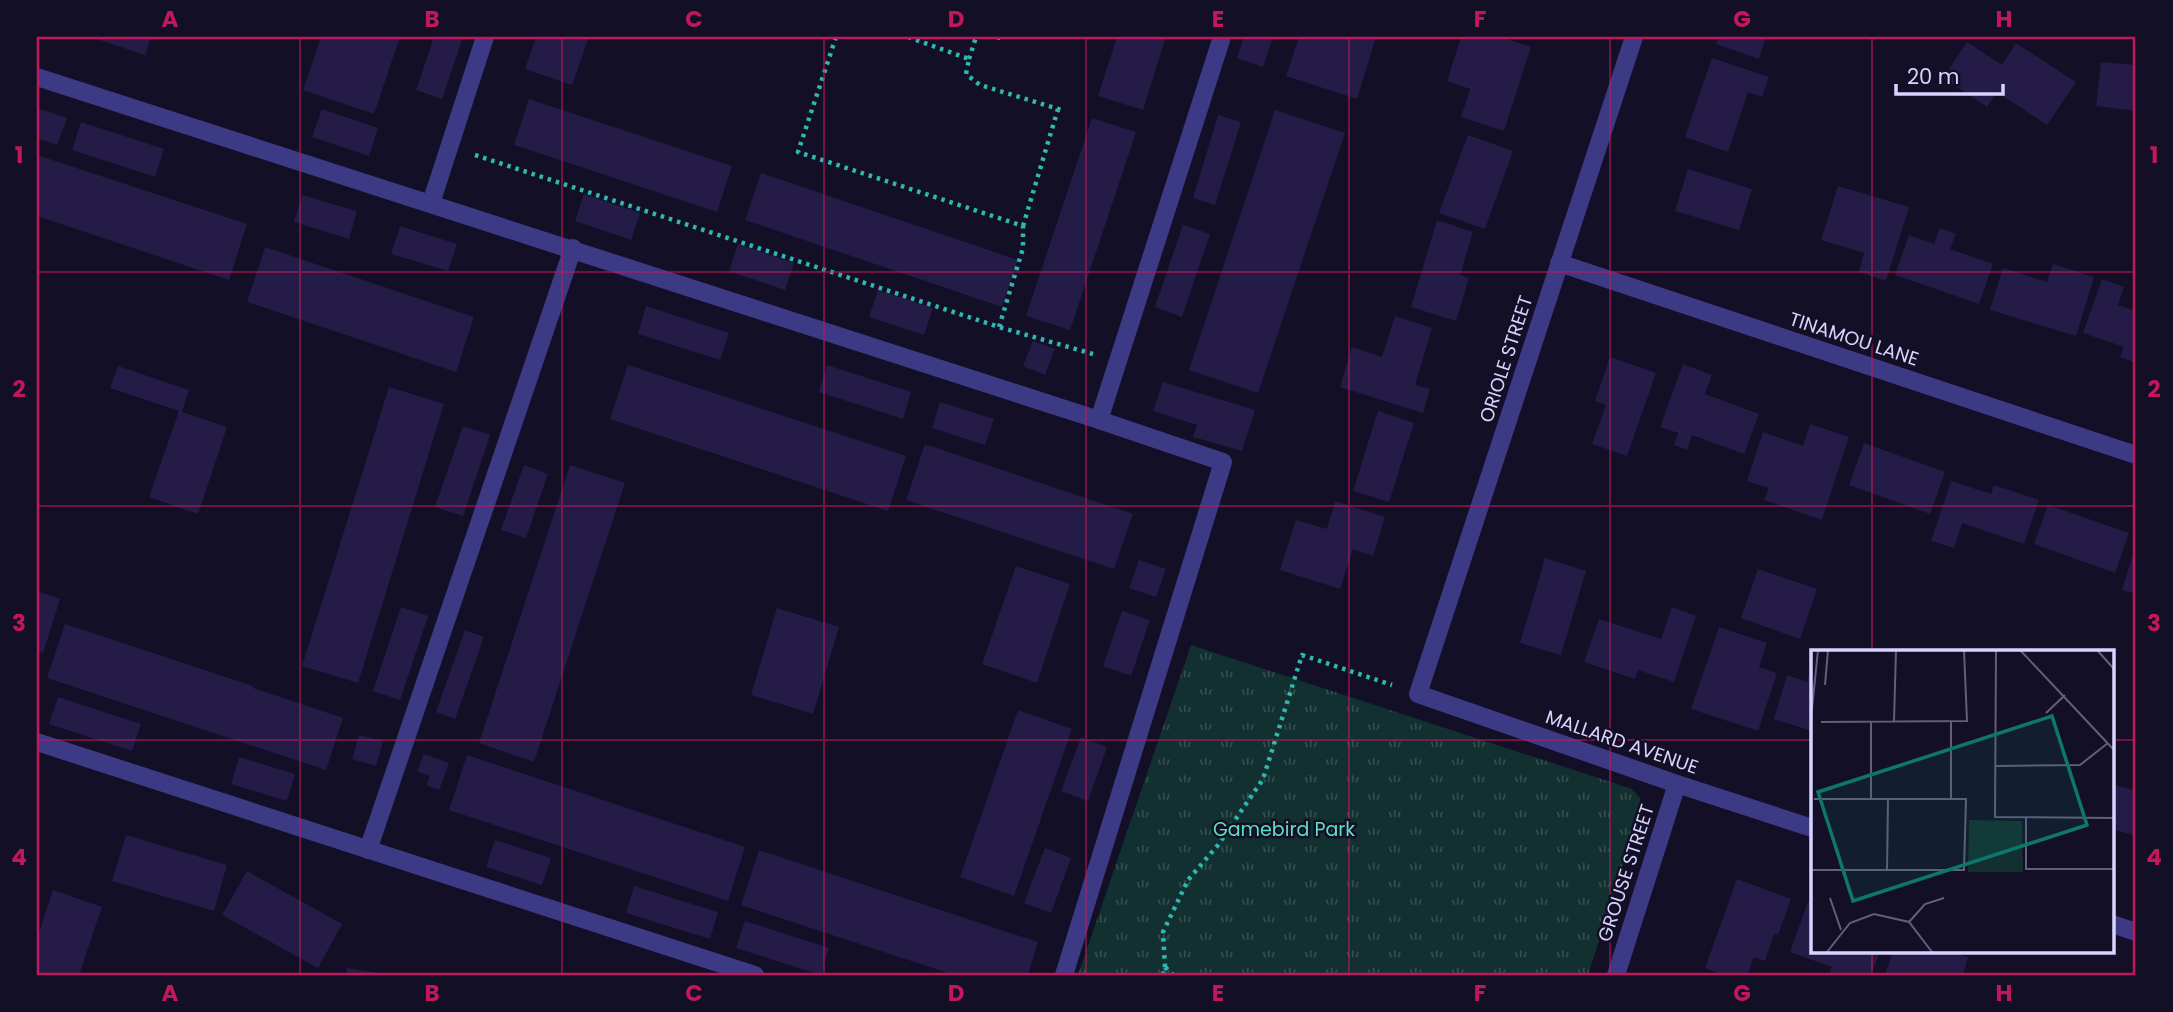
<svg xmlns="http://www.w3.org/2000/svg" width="2173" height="1012" font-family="Poppins,sans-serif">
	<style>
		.park { fill: url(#park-tufts) }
		.building { fill: #241b47 }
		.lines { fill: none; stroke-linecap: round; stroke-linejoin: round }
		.path { stroke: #2fb8b0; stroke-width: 4.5; stroke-dasharray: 3.5 5; stroke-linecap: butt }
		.minor { stroke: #3d3a85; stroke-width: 18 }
		.grid { fill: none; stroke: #c2185b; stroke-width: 2; stroke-opacity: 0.55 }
		.labels { text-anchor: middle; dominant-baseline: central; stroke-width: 5; stroke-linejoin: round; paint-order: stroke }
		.street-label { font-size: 19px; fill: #d9d4ff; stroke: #130f26 }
		.park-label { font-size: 19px; fill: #5fe0c0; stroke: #130f26 }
		.inset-road { fill: none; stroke: #625e7d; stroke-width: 2 }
		.view { fill: #0f766e; fill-opacity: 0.15; stroke: #0f766e; stroke-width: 3.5 }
		.inset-edge { fill: none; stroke: #d9d4ff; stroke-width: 3.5 }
		.neatline { fill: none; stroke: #c2185b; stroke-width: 2.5 }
		.grid-label { font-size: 23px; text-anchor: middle; font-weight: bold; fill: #c2185b }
	</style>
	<defs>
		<pattern id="park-tufts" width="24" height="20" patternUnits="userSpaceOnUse" patternTransform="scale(1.75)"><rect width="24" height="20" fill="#12302f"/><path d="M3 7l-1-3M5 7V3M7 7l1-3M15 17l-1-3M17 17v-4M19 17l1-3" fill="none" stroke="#344d4e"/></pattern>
	</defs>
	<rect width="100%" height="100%" fill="#130f26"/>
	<polygon class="park" points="1191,645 1632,789 1640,798 1641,809 1588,975 1078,975"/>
	<g class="building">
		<polygon points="91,37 151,37 145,55"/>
		<polygon points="321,37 400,37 374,114 303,90"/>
		<polygon points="434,37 463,37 442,99 416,90"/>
		<polygon points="536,37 589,37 572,85 525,69"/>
		<polygon points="1117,37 1166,37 1143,110 1098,96"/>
		<polygon points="1244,37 1273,37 1263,67 1237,58"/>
		<polygon points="1299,37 1376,37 1357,99 1286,76"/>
		<polygon points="1461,37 1501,37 1531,47 1504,131 1461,117 1470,89 1447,81"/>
		<polygon points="1719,37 1766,37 1759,59 1716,44"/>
		<polygon points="1967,42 2002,65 2016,43 2076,82 2047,125 1997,92 1987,107 1943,78"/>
		<polygon points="1712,58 1769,77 1762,97 1748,92 1728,152 1685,137"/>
		<polygon points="2101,62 2136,65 2136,111 2096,106"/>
		<polygon points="529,99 732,166 717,212 514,145"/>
		<polygon points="37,108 67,118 57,145 37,138"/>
		<polygon points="322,109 378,128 369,156 312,137"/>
		<polygon points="1275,110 1345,133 1258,393 1189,370"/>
		<polygon points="1218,115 1241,122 1215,205 1193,198"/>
		<polygon points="1092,118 1136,132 1070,330 1026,316"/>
		<polygon points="81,122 164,149 155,177 72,150"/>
		<polygon points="1468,135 1513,151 1485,229 1439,213"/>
		<polygon points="37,155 247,224 229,280 37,216"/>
		<polygon points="1688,169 1752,189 1739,230 1675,211"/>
		<polygon points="761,173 1018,260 1002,307 745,220"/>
		<polygon points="1838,186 1909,207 1886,281 1859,272 1864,253 1821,240"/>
		<polygon points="584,194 640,213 631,240 575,221"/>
		<polygon points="302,195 357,211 349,239 294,222"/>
		<polygon points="1437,220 1473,232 1460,275 1469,278 1456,321 1411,307"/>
		<polygon points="1183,225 1210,234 1182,317 1155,307"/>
		<polygon points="400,226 457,244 448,271 391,254"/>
		<polygon points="1940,228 1956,234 1950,249 1993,264 1979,304 1895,275 1909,235 1934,244"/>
		<polygon points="738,244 794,263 785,290 729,271"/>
		<polygon points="265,247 474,317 456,372 247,302"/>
		<polygon points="2053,264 2094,277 2076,336 1990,310 2003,268 2047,282"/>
		<polygon points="2102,279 2124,287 2118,305 2136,311 2136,363 2120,357 2124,347 2083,333"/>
		<polygon points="878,290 933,308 924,335 869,317"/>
		<polygon points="646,306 729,333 720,360 638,334"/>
		<polygon points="1395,316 1432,328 1415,385 1430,389 1423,413 1340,387 1352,347 1382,357"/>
		<polygon points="1033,341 1055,349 1045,375 1023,366"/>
		<polygon points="1610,357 1656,373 1627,456 1592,444 1606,405 1595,401"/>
		<polygon points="1683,364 1712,375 1705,394 1759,414 1744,454 1692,435 1687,450 1674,445 1678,433 1660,427"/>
		<polygon points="628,365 906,456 888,511 610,419"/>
		<polygon points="827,365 911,392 903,419 819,392"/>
		<polygon points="118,366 189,390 182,412 227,427 198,514 149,497 179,411 110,388"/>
		<polygon points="1163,382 1255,410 1242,451 1193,437 1197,425 1153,411"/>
		<polygon points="389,387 444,404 358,683 302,666"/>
		<polygon points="940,402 994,419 985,445 932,428"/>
		<polygon points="1378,411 1414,423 1389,502 1353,491"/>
		<polygon points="1810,424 1849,437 1822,520 1764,500 1769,488 1747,481 1763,432 1803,446"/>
		<polygon points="463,426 490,435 463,516 435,507"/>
		<polygon points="1864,443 1945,472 1930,514 1849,485"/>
		<polygon points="925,444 1133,514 1114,569 906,500"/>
		<polygon points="524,465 548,474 526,538 501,530"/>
		<polygon points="570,465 625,483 534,762 479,743"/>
		<polygon points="1951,481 1991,494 1994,485 2039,500 2024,544 1962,523 1954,548 1931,541"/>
		<polygon points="1335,501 1385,517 1373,556 1353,549 1340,589 1280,570 1296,520 1327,529"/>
		<polygon points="2048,505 2129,533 2115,573 2034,544"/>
		<polygon points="2136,545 2136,594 2122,590"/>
		<polygon points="1545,558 1586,571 1561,655 1520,643"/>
		<polygon points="1139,560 1166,569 1156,597 1129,588"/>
		<polygon points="1016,566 1070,584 1037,683 982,664"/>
		<polygon points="1758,569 1817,589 1800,639 1741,618"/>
		<polygon points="37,591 60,599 43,653 37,651"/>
		<polygon points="401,607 428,616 400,700 373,691"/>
		<polygon points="1672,607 1696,616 1674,682 1638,670 1635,679 1584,662 1599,619 1661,639"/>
		<polygon points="777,608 839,627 813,714 751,695"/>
		<polygon points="1122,611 1150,620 1131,676 1103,666"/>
		<polygon points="65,624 253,686 253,688 343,718 326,770 47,678"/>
		<polygon points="1719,627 1767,643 1759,667 1777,673 1758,731 1691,709"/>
		<polygon points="465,630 484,637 455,719 436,712"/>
		<polygon points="1812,666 1812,731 1774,719 1787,675 1807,682"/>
		<polygon points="58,697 141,724 132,751 49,724"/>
		<polygon points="1018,710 1072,729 1014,896 960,877"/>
		<polygon points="359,735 383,741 376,766 352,759"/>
		<polygon points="1081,737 1107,747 1088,801 1061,791"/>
		<polygon points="424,754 449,763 439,790 426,785 430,776 417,771"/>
		<polygon points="467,755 745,847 728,901 449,810"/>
		<polygon points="239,757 295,774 287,801 231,784"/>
		<polygon points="2112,784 2136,791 2136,825 2133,835 2112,829"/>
		<polygon points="126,835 227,865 214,911 112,881"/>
		<polygon points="495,840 551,858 542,885 486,867"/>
		<polygon points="1045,848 1071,858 1051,913 1024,903"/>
		<polygon points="759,850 1038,942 1028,975 954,975 741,905"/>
		<polygon points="247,871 342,924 318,968 222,915"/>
		<polygon points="1737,879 1791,899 1778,935 1774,934 1765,961 1754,957 1747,975 1723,975 1705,968"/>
		<polygon points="634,886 718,912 710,939 626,913"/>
		<polygon points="53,890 102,907 79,975 37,975 37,939"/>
		<polygon points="1808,902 1812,904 1812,951 1880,951 1871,975 1829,975 1832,967 1790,952"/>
		<polygon points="745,921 829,948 821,975 736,948"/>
		<polygon points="1893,951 1947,951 1968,957 1963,975 1885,975"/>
		<polygon points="347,968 384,974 384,975 346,975"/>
	</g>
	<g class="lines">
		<g class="path">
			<polyline points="836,37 798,152 1023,226 1023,248 999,327"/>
			<polyline points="908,37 969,59 966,74 980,85 1065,111"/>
			<polyline points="997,37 1003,39"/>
			<polyline points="969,59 976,37"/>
			<polyline points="475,155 999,327 1093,354"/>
			<polyline points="1023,226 1058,109"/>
			<polyline points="1165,967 1163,932 1188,880 1218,845 1263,779 1302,655 1392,685"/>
			<polyline points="1163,975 1165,967 1173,975"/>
		</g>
		<g class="minor">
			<polyline points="1634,37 1418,694 1677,784 1812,828"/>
			<polyline points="37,77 1099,420 1222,37"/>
			<polyline points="431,203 485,37"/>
			<polyline points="1559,263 2136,455"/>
			<polyline points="37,742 755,975"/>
			<polyline points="368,850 573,248"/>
			<polyline points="2112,924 2136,932"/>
			<polyline points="1064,975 1223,462 1099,420"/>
			<polyline points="1616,975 1677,784"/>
		</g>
	</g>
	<path class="grid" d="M300,37V975M562,37V975M824,37V975M1086,37V975M1349,37V975M1610,37V975M1872,37V652M37,272H2136M37,506H2136M37,740H1812M2112,740H2136M1872,951V975"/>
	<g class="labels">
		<g class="street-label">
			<text transform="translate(1854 339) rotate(18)">TINAMOU LANE</text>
			<text transform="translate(1506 359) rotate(-72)">ORIOLE STREET</text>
			<text transform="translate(1622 742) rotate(19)">MALLARD AVENUE</text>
			<text transform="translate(1626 873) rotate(-72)">GROUSE STREET</text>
		</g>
		<g class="park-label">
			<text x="1284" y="829">Gamebird Park</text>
		</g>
	</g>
	<g transform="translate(1811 650)">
		<rect width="303" height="303" fill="#130f26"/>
		<path d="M158,170L211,171L212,222H157Z" fill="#12302f"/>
		<path class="inset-road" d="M185,0L184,167L303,168M209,0L303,100M286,0L303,19M14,35L17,0M235,63L254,45M0,69L7,0M60,71V149M83,71L85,0M10,72L156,71L153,0M184,116L269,115L297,93M3,149H140V71M215,168V219H303M0,220H153L155,149H140M76,221L77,149M19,248L30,280M98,272L114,254L133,248M16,302L39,273L63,264L98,272L121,302"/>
		<path class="view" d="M241,66L276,175L42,251L7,142Z"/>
		<rect width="303" height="303" class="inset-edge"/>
	</g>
	<rect width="2173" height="1012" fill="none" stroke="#130f26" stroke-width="77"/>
	<path d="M1896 84v10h107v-10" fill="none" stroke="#d9d4ff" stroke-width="3.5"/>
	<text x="1907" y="84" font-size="21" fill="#d9d4ff" stroke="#130f26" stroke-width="5" paint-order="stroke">20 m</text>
	<rect x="38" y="38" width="2096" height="936" class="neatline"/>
	<g class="grid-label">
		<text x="170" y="27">A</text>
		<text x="432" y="27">B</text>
		<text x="694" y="27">C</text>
		<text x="956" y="27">D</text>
		<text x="1218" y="27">E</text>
		<text x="1480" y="27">F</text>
		<text x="1742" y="27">G</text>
		<text x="2004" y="27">H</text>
		<text x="19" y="163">1</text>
		<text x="2154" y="163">1</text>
		<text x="19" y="397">2</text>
		<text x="2154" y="397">2</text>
		<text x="19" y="631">3</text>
		<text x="2154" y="631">3</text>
		<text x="19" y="865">4</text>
		<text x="2154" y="865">4</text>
		<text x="170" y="1001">A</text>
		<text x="432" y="1001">B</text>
		<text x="694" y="1001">C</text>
		<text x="956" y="1001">D</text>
		<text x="1218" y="1001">E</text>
		<text x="1480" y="1001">F</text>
		<text x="1742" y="1001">G</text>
		<text x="2004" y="1001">H</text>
	</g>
</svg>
